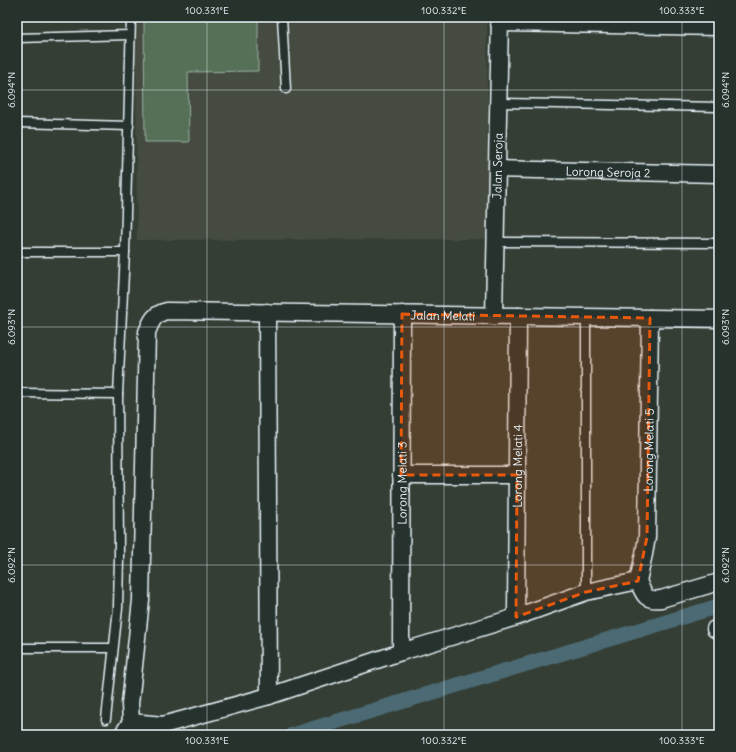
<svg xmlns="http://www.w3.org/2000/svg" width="736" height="752" font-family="Delius,sans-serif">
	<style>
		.built { fill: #444b3f }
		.green { fill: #547057; stroke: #9eb0a8 }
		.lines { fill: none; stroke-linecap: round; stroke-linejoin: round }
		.canal { stroke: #4c6a73; stroke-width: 15 }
		.lane-casing { stroke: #e8f1f8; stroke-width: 11 }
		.street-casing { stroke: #e8f1f8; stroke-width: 19 }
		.lane { stroke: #26332d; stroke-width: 8 }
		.street { stroke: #26332d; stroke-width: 16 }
		.marked { fill: #e8590c; fill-opacity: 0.2; stroke: #e8590c; stroke-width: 3; stroke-dasharray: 8 5; stroke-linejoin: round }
		.ticks { fill: none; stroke: #e8f1f8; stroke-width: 1; stroke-opacity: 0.45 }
		.labels { text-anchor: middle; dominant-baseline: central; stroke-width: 4; stroke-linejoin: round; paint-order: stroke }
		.street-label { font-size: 12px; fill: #e8f1f8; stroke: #26332d }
		.neatline { fill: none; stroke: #e8f1f8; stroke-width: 1.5 }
		.ticks-label { font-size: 10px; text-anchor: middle; fill: #e8f1f8 }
	</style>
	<rect width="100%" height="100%" fill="#343e35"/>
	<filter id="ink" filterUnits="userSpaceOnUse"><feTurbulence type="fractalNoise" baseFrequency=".025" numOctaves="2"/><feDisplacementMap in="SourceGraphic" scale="8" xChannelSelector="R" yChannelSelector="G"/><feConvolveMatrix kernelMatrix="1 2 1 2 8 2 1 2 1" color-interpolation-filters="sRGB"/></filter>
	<g filter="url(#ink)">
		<polygon class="built" points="136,17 487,17 488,239 137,240"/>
		<polygon class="green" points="144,17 258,17 258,71 188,72 189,142 145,142"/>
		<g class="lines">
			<polyline class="canal" points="292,735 719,606"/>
			<defs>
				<g id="lane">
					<polyline points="282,17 286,89"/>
					<polyline points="17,38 130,35"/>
					<polyline points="498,103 719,107"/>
					<polyline points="17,123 129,126"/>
					<polyline points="495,242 719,243"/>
					<polyline points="17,252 125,252"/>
					<polyline points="17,393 118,394"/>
					<polyline points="586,592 586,317"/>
					<polyline points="17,648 113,648"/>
					<polyline points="106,719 118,608 119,557 118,394 125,252 131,17"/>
				</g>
				<g id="street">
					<polyline points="499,23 719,27"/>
					<path id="s1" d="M497,169L719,174"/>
					<polyline points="267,312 269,696"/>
					<path id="s2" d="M494,316L500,17"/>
					<polyline points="401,475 517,475"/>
					<path id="s3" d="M638,581L586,592L516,617L401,652L269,696L163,725L131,722L130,704L141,600L147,332C152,320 154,314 167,311L719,319"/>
					<path id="s4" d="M638,581L644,554L647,537L650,318"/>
					<path d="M638,581C644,594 644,601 661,599L719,582"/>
					<path id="s5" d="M516,617L518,316"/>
					<polyline points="715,629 719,629"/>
					<path id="s6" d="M401,652L402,314"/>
					<polyline points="122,735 131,722"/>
				</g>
			</defs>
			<use href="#lane" class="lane-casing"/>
			<use href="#street" class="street-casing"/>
			<use href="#lane" class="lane"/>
			<use href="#street" class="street"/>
		</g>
	</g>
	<path class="marked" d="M402,314L650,318L647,537L638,581L586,592L516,617L517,475H401Z"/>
	<path class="ticks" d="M207,17V735M444,17V735M682,17V735M17,90H719M17,327H719M17,565H719"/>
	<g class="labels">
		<g class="street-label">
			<text stroke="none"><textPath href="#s2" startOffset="150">Jalan Seroja</textPath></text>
			<text stroke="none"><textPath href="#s1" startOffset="111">Lorong Seroja 2</textPath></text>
			<text stroke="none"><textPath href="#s3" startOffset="1226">Jalan Melati</textPath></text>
			<text stroke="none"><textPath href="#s4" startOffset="132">Lorong Melati 5</textPath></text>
			<text stroke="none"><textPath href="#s5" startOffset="151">Lorong Melati 4</textPath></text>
			<text stroke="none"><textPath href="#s6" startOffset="169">Lorong Melati 3</textPath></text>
		</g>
	</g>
	<rect width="736" height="752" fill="none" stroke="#26332d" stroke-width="44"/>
	<rect x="22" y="22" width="692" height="708" class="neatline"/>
	<g class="ticks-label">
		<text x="207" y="14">100.331°E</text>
		<text x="444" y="14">100.332°E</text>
		<text x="682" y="14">100.333°E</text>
		<text transform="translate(11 90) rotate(-90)" y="4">6.094°N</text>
		<text transform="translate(725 90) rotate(-90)" y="4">6.094°N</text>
		<text transform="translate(11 327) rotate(-90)" y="4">6.093°N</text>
		<text transform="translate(725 327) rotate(-90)" y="4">6.093°N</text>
		<text transform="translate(11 565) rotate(-90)" y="4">6.092°N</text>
		<text transform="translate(725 565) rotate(-90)" y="4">6.092°N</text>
		<text x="207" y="744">100.331°E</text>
		<text x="444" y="744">100.332°E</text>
		<text x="682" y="744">100.333°E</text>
	</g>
</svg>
